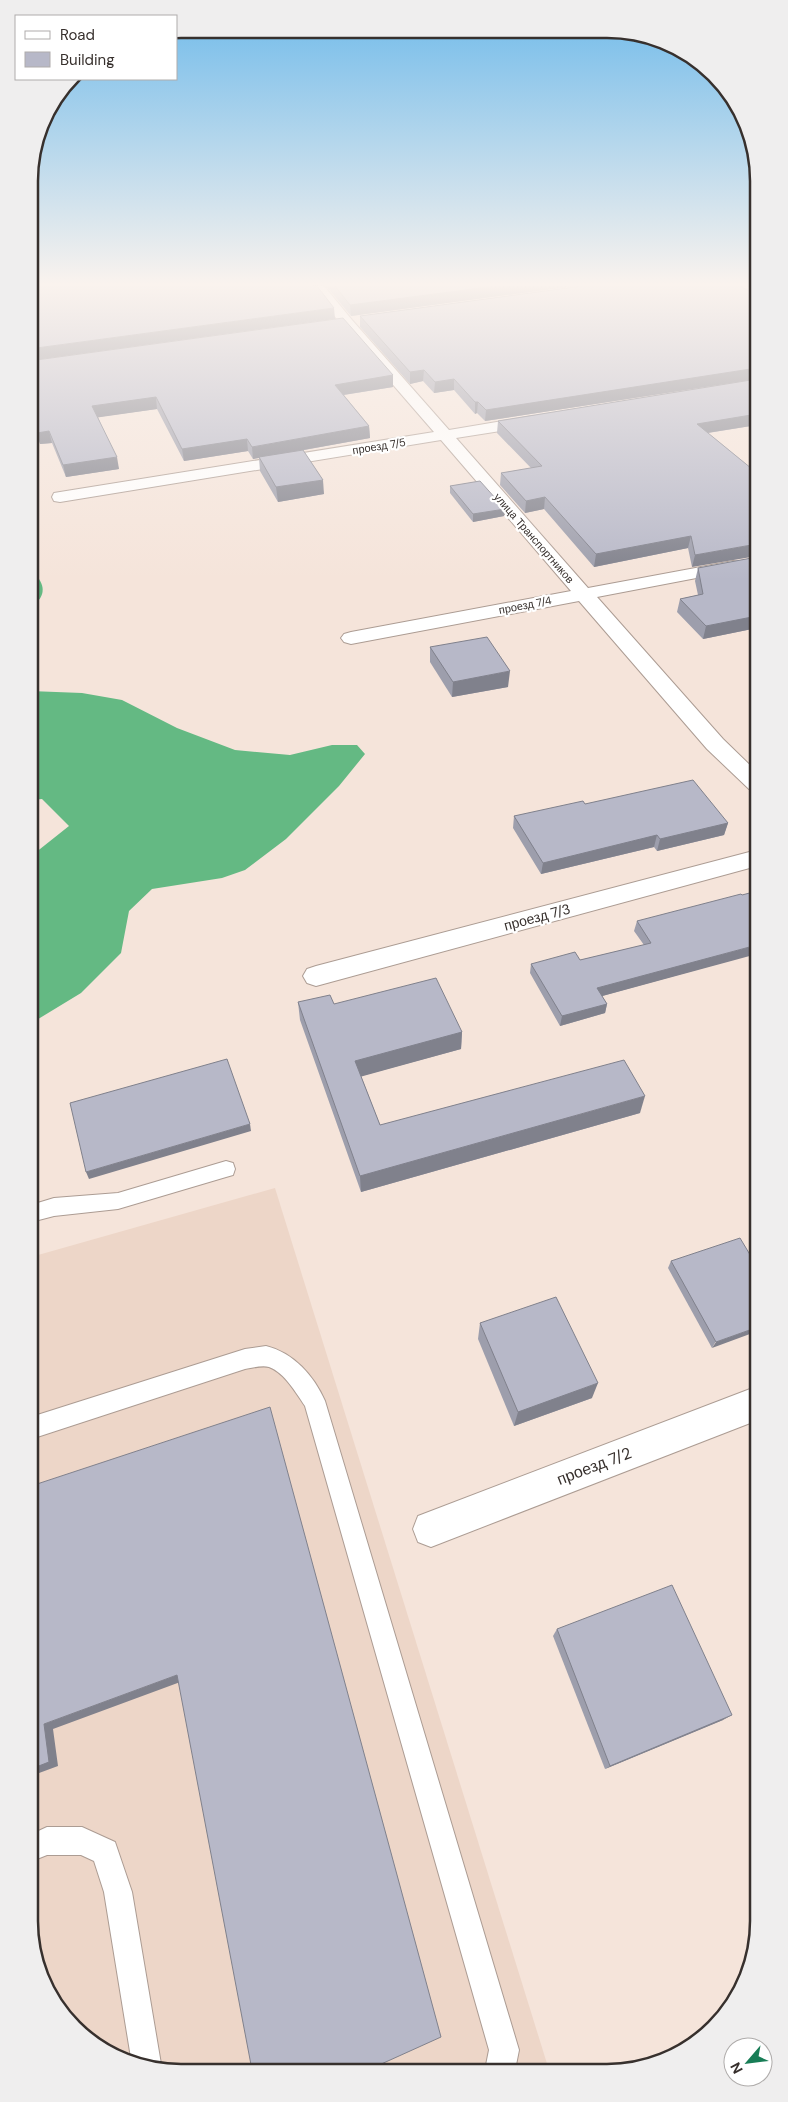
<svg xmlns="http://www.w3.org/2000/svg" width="788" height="2102" font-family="'DM Sans',sans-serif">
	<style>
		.built { fill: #edd6c8 }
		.forest { fill: #64b983 }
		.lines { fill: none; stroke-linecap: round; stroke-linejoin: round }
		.lane-casing { stroke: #ac9c93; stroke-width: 2 }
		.street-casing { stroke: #ac9c93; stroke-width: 2 }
		.lane { fill: #fff; fill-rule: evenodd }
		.street { fill: #fff; fill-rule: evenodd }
		.wall { fill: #9d9eac }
		.shaded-wall { fill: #80818c }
		.building { fill: #b7b8c8; stroke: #80818c }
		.labels { text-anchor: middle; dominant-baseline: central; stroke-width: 4.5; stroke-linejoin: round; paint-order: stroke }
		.far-street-label { font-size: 11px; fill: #37302d; stroke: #fff }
		.street-label { font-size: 14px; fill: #37302d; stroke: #fff }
		.near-street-label { font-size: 16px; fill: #37302d; stroke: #fff }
		.rim { fill: none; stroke: #37302d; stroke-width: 2.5 }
	</style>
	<rect width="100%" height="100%" fill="#f5e4da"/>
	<polygon class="built" points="275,1188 549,2070 151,2070 113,2058 73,2029 49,1997 32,1952 31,1257"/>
	<g class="forest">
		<path d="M30,578L39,579C47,591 41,601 30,607Z"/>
		<polygon points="30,691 82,693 122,700 177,728 235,750 290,755 332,745 357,745 365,754 339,786 286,839 245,870 222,878 152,889 129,911 121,953 81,993 30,1024 30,855 35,853 69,826 42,799 30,800"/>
	</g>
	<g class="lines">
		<defs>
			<g id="lane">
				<polygon points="226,1161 233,1163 235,1169 233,1175 226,1177 118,1209 54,1216 31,1222 31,1205 54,1198 118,1193"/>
				<path d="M266,1346C294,1353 314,1376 325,1401L519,2050L515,2070H485L489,2050L305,1406C296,1393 285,1373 269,1367C262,1365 252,1368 245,1369L31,1439V1417L245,1349Z"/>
				<polygon points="47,1827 82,1827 115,1842 132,1892 162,2070 151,2070 132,2064 104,1892 94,1861 81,1855 47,1855 32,1861 32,1834"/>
			</g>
			<g id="street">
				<polygon points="312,286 324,286 352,320 449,430 533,416 538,418 541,421 538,424 533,426 456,438 588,588 733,561 739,562 742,566 739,570 733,571 597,597 723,739 757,772 757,791 749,789 707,749 579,601 351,644 344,642 341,638 344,634 351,632 571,591 441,440 60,502 54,501 52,497 54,493 60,492 434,432 342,326"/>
				<polygon points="757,850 757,866 316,986 307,983 303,976 307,969 316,966"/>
				<polygon points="758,1386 758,1420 431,1547 418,1542 413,1529 418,1516"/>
			</g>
		</defs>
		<use href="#lane" class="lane-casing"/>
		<use href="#street" class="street-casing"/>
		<use href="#lane" class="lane"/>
		<use href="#street" class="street"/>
	</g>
	<g class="wall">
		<polygon points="326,286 574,286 351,316"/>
		<polygon points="582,286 743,286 757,379 485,421 477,413 475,414 454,390 434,393 423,381 410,384 360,327 360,316"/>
		<polygon points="29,361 393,375 393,387 344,395 369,426 370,438 299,451 324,494 278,502 260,471 259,458 253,459 248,451 184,461 157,409 98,417 119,469 66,477 52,443 40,444 29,407"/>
		<polygon points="757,379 757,425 708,433 757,473 692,567 688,548 594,567 544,509 525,513 500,485 501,473 531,468 497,433 498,421"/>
		<polygon points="450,486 505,509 504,516 473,522 450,493"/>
		<polygon points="757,557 757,628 703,639 677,612 680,599 698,595 695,581 698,568"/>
		<polygon points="430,647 508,687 452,697 430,662"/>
		<polygon points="585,804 728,823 724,835 657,851 654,847 541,874 513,828 514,816"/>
		<polygon points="637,921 732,960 602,996 607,1004 605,1013 560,1026 530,973 531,964 580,960 644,945 634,931"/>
		<polygon points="298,1002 334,1004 462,1032 461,1049 361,1076 380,1125 640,1113 361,1192 300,1020"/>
		<polygon points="671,1261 758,1268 712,1348 668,1268"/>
		<polygon points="480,1323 592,1398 514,1426 478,1339"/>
		<polygon points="557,1629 723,1720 605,1769 553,1636"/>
	</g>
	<g class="shaded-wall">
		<polygon points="496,286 574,286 351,316 350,305"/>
		<polygon points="334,308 335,319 29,361 29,349"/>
		<polygon points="757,368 757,379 485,421 486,410"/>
		<polygon points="424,370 423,381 410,384 410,372"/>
		<polygon points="393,375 393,387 336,396 335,385"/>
		<polygon points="454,379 454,390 434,393 435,382"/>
		<polygon points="156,397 157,409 94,418 92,406"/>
		<polygon points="475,402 478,402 477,413 475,414"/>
		<polygon points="757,414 757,425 694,435 697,424"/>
		<polygon points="369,426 370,438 253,459 252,447"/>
		<polygon points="49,431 52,443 40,444 37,433"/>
		<polygon points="247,439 248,451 184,461 182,449"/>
		<polygon points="117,457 119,469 66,477 63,465"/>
		<polygon points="323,480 324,494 278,502 276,487"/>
		<polygon points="545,497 544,509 525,513 526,501"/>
		<polygon points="505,509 504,516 473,522 473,514"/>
		<polygon points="691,536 688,548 594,567 596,554"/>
		<polygon points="757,544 757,556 692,567 695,555"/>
		<polygon points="757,616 757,628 703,639 706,626"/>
		<polygon points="510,671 508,687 452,697 453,682"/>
		<polygon points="728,823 724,835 657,851 660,839"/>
		<polygon points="657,835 654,847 541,874 543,863"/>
		<polygon points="757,945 757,954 595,998 597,988"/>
		<polygon points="607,1004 605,1013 560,1026 562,1016"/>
		<polygon points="462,1032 461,1049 356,1078 355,1061"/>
		<polygon points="645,1096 640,1113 361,1192 360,1176"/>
		<polygon points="250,1124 251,1131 89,1179 86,1172"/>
		<polygon points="758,1327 758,1331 712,1348 716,1342"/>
		<polygon points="598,1383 592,1398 514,1426 518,1412"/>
		<polygon points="177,1675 183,1681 53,1729 58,1766 31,1776 31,1769 44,1724"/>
		<polygon points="732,1715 723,1720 605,1769 610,1766"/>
	</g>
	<g class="building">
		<polygon points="29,286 317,286 334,308 29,349"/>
		<polygon points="335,286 496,286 350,305"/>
		<polygon points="582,286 741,286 756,296 757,368 486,410 478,402 475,402 454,379 435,382 424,370 410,372 360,316"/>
		<polygon points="343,318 393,375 335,385 369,426 252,447 247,439 182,449 156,397 92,406 117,457 63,465 49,431 37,433 29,406 29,401 31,401 29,396 29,361"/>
		<polygon points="757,379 757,414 697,424 757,473 757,544 695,555 691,536 596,554 545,497 526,501 501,473 542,466 498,421"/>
		<polygon points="303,450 323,480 276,487 259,457"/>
		<polygon points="480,481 505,509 473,514 450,486"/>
		<polygon points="757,557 757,616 706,626 680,599 703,594 698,568"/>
		<polygon points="487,637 510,671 453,682 430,647"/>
		<polygon points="693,780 728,823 660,839 657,835 543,863 514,816 583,801 585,804"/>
		<polygon points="757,891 757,945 597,988 607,1004 562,1016 531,964 575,952 580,960 651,943 637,921 741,894 742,895"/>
		<polygon points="436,978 462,1032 355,1061 380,1125 624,1060 645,1096 360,1176 298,1002 330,995 334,1004"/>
		<polygon points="227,1059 250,1124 86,1172 70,1103"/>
		<polygon points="740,1238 758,1268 758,1327 716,1342 671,1261"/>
		<polygon points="556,1297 598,1383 518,1412 480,1323"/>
		<polygon points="270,1407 441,2037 368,2070 252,2070 177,1675 44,1724 49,1762 31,1769 31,1486"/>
		<polygon points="672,1585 732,1715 610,1766 557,1629"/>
	</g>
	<linearGradient id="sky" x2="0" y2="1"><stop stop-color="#6fbaea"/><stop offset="0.49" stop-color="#faf3ee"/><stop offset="1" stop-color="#faf3ee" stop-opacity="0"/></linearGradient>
	<rect width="788" height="580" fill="url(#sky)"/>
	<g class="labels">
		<g class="far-street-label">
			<text transform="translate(379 446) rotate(-9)">проезд 7/5</text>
			<text transform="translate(534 538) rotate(49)">улица Транспортников</text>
			<text transform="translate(525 605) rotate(-11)">проезд 7/4</text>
		</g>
		<g class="street-label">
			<text transform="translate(537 917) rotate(-15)">проезд 7/3</text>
		</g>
		<g class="near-street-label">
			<text transform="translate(594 1466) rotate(-21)">проезд 7/2</text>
		</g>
	</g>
	<path d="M0 0H788V2102H0ZM181 38H607A143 143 0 0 1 750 181V1921A143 143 0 0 1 607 2064H181A143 143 0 0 1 38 1921V181A143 143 0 0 1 181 38Z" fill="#efeeee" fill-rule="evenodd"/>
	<path class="rim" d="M181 38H607A143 143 0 0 1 750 181V1921A143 143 0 0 1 607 2064H181A143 143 0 0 1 38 1921V181A143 143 0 0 1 181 38Z"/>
	<rect x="15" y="15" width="162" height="65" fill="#ffffff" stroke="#afacab"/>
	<rect x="25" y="31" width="25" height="8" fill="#ffffff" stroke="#afacab"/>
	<text x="60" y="40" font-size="15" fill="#37302d">Road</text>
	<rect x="25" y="52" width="25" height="15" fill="#b7b8c8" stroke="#afacab"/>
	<text x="60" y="65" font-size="15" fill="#37302d">Building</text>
	<g transform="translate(748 2062) rotate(242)"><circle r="24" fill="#ffffff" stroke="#afacab"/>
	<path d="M0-4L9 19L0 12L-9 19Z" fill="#187d56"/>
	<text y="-8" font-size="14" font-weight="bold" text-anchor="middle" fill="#37302d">N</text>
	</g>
</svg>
